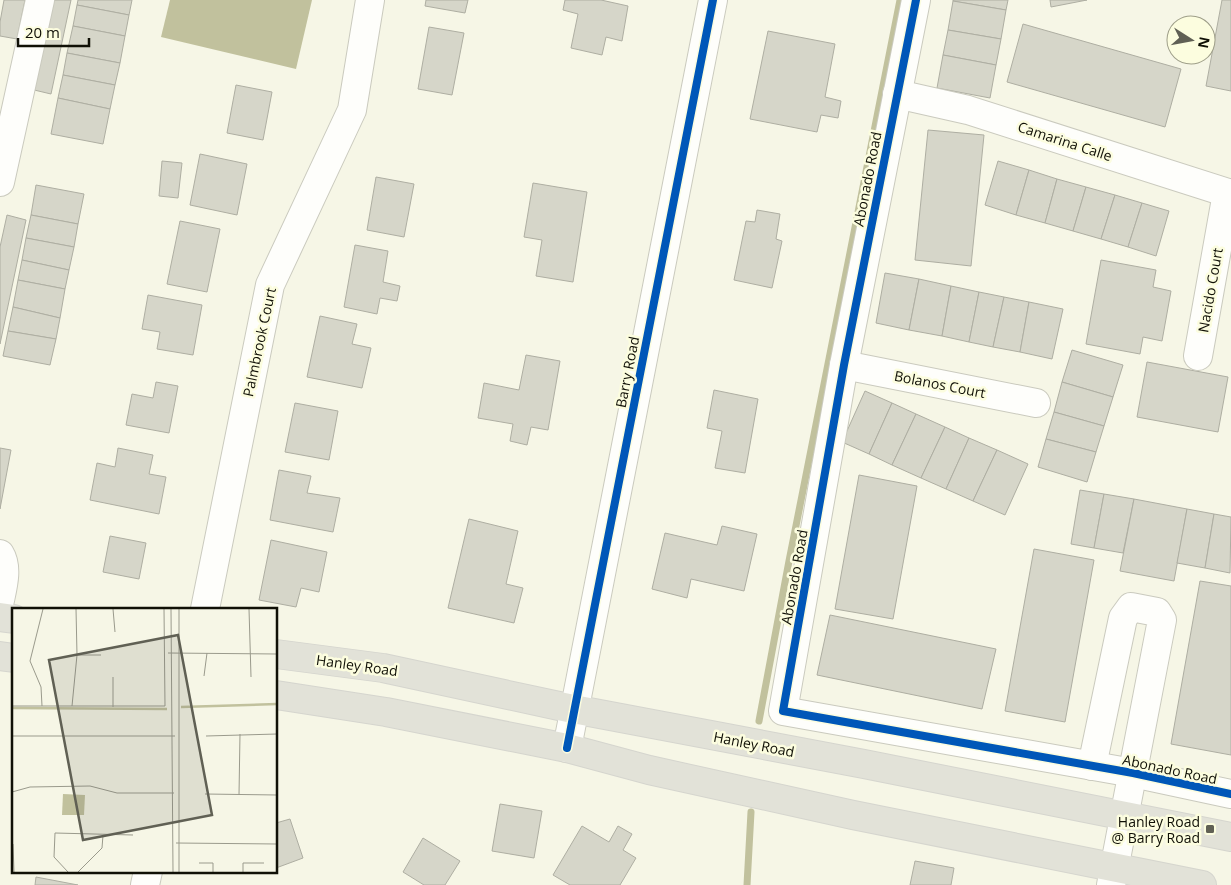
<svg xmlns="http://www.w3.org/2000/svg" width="1231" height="885" font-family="'Open Sans',sans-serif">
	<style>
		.water { fill: #c1c19d }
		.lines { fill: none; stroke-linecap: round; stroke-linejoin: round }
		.stream { stroke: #c1c19d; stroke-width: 7 }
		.building { fill: #d6d6c9; stroke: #aeaea2 }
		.minor-casing { stroke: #cacabe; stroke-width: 30 }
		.major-casing { stroke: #d5d5ce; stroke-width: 30 }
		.minor { stroke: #fefefb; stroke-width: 28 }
		.major { stroke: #e2e2d8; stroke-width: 28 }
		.cycleway-casing { stroke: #fcfddf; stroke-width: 11 }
		.cycleway { stroke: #0057b8; stroke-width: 8 }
		.poi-dot { fill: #606054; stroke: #fcfddf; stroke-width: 2 }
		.labels { text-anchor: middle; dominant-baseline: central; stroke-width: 5; stroke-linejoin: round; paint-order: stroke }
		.street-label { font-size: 14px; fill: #101006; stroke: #fcfddf }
		.poi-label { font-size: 14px; fill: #101006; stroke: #fcfddf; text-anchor: end }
		.inset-river { fill: none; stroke: #c1c19d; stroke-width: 2.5 }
		.inset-road { fill: none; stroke: #9a9a8c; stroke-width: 1 }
		.view { fill: #606054; fill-opacity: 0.15; stroke: #606054; stroke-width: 2.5 }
		.inset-edge { fill: none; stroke: #101006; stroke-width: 2.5 }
	</style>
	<rect width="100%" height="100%" fill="#f6f6e6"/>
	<polygon class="water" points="170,0 312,0 296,69 161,37"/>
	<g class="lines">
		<g class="stream">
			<polyline points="759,721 789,561 900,0"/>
			<polyline points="747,885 751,812"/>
		</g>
	</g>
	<g class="building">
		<polygon points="4,0 25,0 17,39 0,36 0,22"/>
		<polygon points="50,0 71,0 51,94 30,89"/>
		<polygon points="78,0 132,0 129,15 77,5"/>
		<polygon points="426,0 468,0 465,13 425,6"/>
		<polygon points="565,0 601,0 628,6 622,41 606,37 602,55 571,48 578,14 563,10"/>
		<polygon points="953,0 1008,0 1006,10 953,1"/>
		<polygon points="1050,0 1087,0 1051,7"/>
		<polygon points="1222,0 1231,0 1231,91 1206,86"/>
		<polygon points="953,1 1006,10 1001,39 948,30"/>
		<polygon points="77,5 129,15 125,36 73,26"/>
		<polygon points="1023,24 1181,69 1165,127 1007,82"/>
		<polygon points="73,26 125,36 120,63 67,53"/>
		<polygon points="429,27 464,33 452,95 418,89"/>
		<polygon points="948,30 1001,39 996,65 943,55"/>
		<polygon points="768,31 835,44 825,97 841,101 838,118 821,115 817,132 750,119"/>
		<polygon points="67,53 120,63 115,85 63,75"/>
		<polygon points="943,55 996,65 990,98 937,88"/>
		<polygon points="63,75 115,85 110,109 58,98"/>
		<polygon points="236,85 272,92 263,140 227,133"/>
		<polygon points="58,98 110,109 103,144 51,134"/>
		<polygon points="928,130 984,135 971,266 915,260"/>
		<polygon points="200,154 247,164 237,215 190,205"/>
		<polygon points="162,161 182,163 178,198 159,196"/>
		<polygon points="998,161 1029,170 1016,215 985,205"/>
		<polygon points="1029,170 1057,179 1045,223 1016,215"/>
		<polygon points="376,177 414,184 404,237 367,230"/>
		<polygon points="1057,179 1086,187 1073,231 1045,223"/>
		<polygon points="533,183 587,192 573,282 536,276 542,240 524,237"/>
		<polygon points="36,185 84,194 78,224 31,215"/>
		<polygon points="1086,187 1115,195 1101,239 1073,231"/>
		<polygon points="1115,195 1142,203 1128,247 1101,239"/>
		<polygon points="1142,203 1169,211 1156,256 1128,247"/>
		<polygon points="757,210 780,214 776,239 782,241 772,288 734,280 746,221 755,222"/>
		<polygon points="7,215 26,220 0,344 0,247"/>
		<polygon points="31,215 78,224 74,247 26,238"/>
		<polygon points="180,221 220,229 207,292 167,284"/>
		<polygon points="26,238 74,247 69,270 22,260"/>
		<polygon points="355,245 388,251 383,282 400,286 397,301 380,298 377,314 344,307"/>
		<polygon points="22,260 69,270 65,289 18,280"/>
		<polygon points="1101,260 1156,270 1153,287 1171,291 1162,341 1143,337 1140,354 1086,344"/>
		<polygon points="885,273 919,279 909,330 876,323"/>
		<polygon points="919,279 951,286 942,336 909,330"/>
		<polygon points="18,280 65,289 60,318 13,307"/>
		<polygon points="951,286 979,292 969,342 942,336"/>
		<polygon points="979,292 1004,297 993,347 969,342"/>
		<polygon points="148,295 202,305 193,355 157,349 160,332 142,329"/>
		<polygon points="1004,297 1029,302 1020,352 993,347"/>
		<polygon points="1029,302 1063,309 1052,359 1020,352"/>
		<polygon points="13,307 60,318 56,339 8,331"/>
		<polygon points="320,316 357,324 352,344 371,348 362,388 307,377"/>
		<polygon points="8,331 56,339 50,365 3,356"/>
		<polygon points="1072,350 1123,365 1113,397 1062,382"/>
		<polygon points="526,355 560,361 548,430 531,427 527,445 510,441 513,424 478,418 484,383 519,390"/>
		<polygon points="1147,362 1228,377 1218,432 1137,417"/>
		<polygon points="156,382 178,386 169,433 126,425 132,394 153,398"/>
		<polygon points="1062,382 1113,397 1104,426 1054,412"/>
		<polygon points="714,390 758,399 745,473 715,468 722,431 707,428"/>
		<polygon points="865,391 892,403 869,454 842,442"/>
		<polygon points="295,403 338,411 329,460 285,452"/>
		<polygon points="892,403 916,414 892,465 869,454"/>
		<polygon points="1054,412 1104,426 1096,452 1046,439"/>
		<polygon points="916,414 945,427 921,478 892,465"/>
		<polygon points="945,427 969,438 946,489 921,478"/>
		<polygon points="969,438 997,450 973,501 946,489"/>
		<polygon points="1046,439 1096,452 1087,482 1038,467"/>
		<polygon points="0,448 11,450 0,509"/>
		<polygon points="118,448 153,455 149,474 166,477 159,514 90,500 97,463 115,467"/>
		<polygon points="997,450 1028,464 1005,515 973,501"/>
		<polygon points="279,470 311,476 307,493 340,498 333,532 270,520"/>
		<polygon points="859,475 917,486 893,619 835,609"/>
		<polygon points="1080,490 1104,494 1094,548 1071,544"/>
		<polygon points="1104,494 1134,499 1123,553 1094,548"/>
		<polygon points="1134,499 1187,509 1174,581 1120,571"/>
		<polygon points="1187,509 1214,514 1205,568 1177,563"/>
		<polygon points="1214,514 1231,517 1230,573 1205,568"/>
		<polygon points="469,519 518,531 506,584 523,588 514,623 448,608"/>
		<polygon points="722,526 757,534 744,591 691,579 687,598 652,589 665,533 717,545"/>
		<polygon points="110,536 146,543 139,579 103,572"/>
		<polygon points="271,540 327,552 319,592 301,588 296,607 259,600"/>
		<polygon points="1034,549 1094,560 1065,722 1005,711"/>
		<polygon points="1200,581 1231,586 1231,755 1171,744"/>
		<polygon points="830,615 996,649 982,709 817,675"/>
		<polygon points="500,804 542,811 534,858 492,851"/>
		<polygon points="290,819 303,858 276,868 276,823"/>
		<polygon points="582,826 609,842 618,826 632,834 623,850 636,858 620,885 570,885 553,875"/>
		<polygon points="423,838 460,861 445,885 424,885 403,872"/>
		<polygon points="915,861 954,868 951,885 910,885"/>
		<polygon points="36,877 78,885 35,885"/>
	</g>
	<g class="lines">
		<defs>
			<g id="minor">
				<polyline points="916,0 844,365 783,711 1133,773 1231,794"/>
				<polyline points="897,94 968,110 1231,194"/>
				<polyline points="0,182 40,0"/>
				<polyline points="1198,356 1227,193"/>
				<polyline points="844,365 1036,403"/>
				<path d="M0,554C8,567 3,586 0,600"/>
				<polyline points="205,609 270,285 352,110 370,0"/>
				<polyline points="567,748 713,0"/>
				<polyline points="1092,766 1123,618 1131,607 1157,612 1162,620 1111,885"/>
				<polyline points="145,885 148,871"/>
			</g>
			<g id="major">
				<polyline points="0,617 14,619"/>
				<polyline points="276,654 383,668 573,709 864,764 1231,837"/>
				<polyline points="0,656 14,658"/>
				<polyline points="276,695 386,712 567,748 649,770 853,815 1202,885"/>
			</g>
		</defs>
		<use href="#minor" class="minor-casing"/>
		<use href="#major" class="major-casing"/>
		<use href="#minor" class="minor"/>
		<use href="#major" class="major"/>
		<defs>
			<g id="cycleway">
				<polyline points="916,0 844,365 783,711 1133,773 1231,794"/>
				<polyline points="567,748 713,0"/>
			</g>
		</defs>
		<use href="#cycleway" class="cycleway-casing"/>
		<use href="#cycleway" class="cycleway"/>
	</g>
	<rect class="poi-dot" x="1205" y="824" width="10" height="10" rx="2.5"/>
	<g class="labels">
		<g class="street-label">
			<text transform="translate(1065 141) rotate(18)">Camarina Calle</text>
			<text transform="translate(867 179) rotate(-79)">Abonado Road</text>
			<text transform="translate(1210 290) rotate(-80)">Nacido Court</text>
			<text transform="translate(259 342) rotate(-78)">Palmbrook Court</text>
			<text transform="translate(627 372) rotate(-79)">Barry Road</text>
			<text transform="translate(940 384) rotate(11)">Bolanos Court</text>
			<text transform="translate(794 577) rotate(-80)">Abonado Road</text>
			<text transform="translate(357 665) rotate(8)">Hanley Road</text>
			<text transform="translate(754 744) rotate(11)">Hanley Road</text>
			<text transform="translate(1170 769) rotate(12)">Abonado Road</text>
		</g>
		<g class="poi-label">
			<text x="1200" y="821">Hanley Road<tspan x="1200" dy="16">@ Barry Road</tspan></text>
		</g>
	</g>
	<g transform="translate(12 608)">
		<rect width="265" height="265" fill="#f6f6e6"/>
		<path d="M51,186L73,187L72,207H50Z" fill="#c1c19d"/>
		<path class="inset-river" d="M169,99L265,96M0,100L155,101"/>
		<path class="inset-road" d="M101,1L103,24M159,1L161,264M167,1V264M237,1L239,69M156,45L265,46M65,47H89M192,68L195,45M0,98H153L152,1M30,98L29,79L18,53L31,1M60,98L65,47L64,1M101,99V69M0,128H163M194,128L265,126M0,184L18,179L78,178L105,185H162M193,186L265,187M227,187L228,126M164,235L265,236M1,236L2,264M187,255H201V264M56,264L42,249L43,225L121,227M66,264L90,240L91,227M231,264V255H252"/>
		<path class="view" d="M166,27L200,207L71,232L37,52Z"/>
		<rect width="265" height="265" class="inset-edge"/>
	</g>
	<g transform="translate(1191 40) rotate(101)"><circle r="24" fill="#fcfddf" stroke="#9e9e88"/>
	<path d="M0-4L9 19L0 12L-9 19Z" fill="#606054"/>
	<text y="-8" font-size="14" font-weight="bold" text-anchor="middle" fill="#101006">N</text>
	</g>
	<path d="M18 38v8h71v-8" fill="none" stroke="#101006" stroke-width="2.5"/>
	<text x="25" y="38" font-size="15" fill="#101006" stroke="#fcfddf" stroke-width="4" paint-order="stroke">20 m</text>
</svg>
